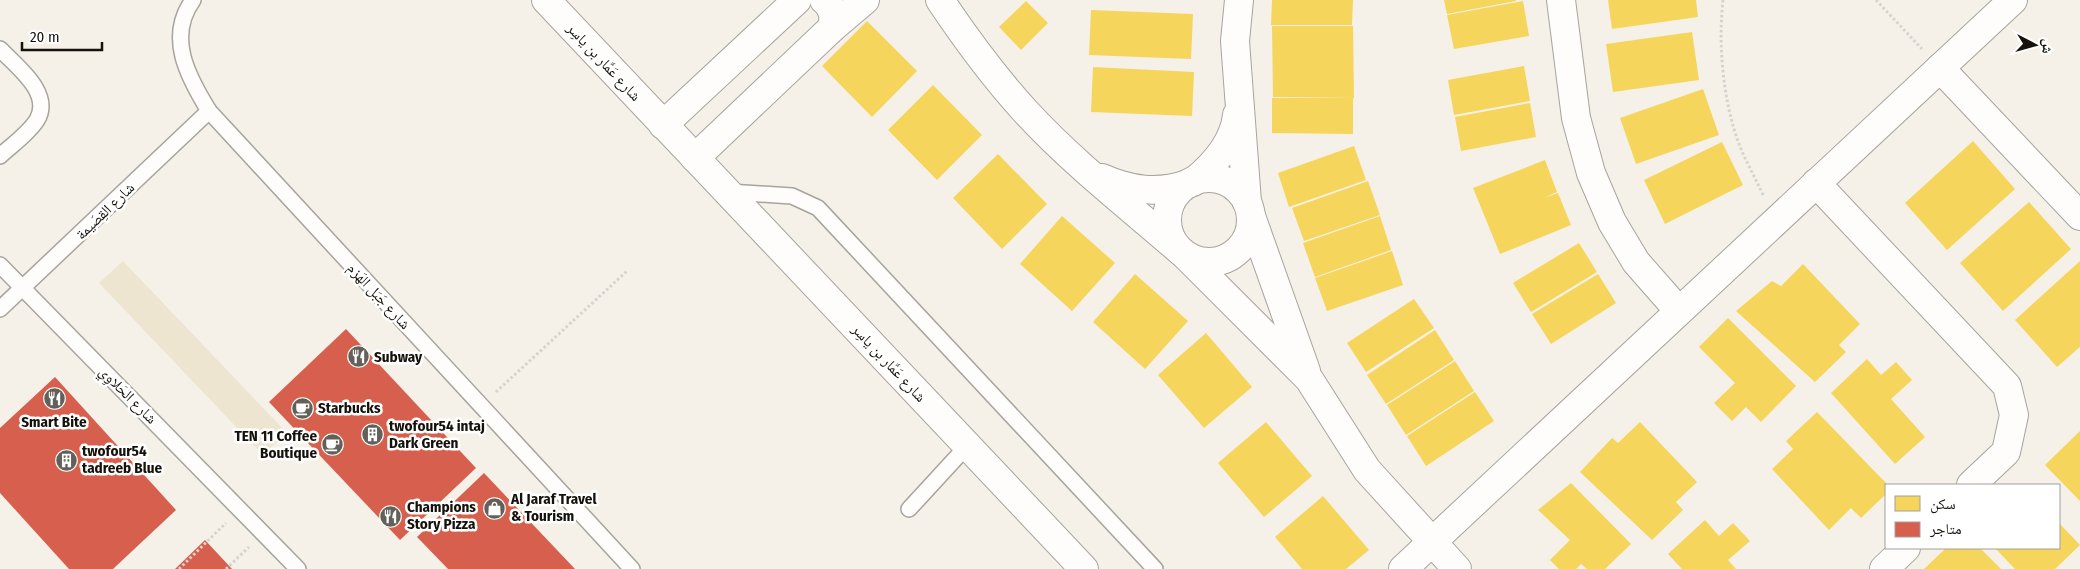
<svg xmlns="http://www.w3.org/2000/svg" width="2080" height="569" font-family="'Fira Sans Condensed','Noto Naskh Arabic',sans-serif">
	<style>
		.green { fill: #eee5d0 }
		.homes { fill: #f6d55c }
		.shops { fill: #d6604d }
		.lines { fill: none; stroke-linecap: round; stroke-linejoin: round }
		.lane-casing { stroke: #a7a49d; stroke-width: 18 }
		.street-casing { stroke: #a7a49d; stroke-width: 30 }
		.path { stroke: #d5d3d0; stroke-width: 3; stroke-dasharray: 2.5 2.5; stroke-linecap: butt }
		.lane { stroke: #fefdfc; stroke-width: 15 }
		.street { stroke: #fefdfc; stroke-width: 28 }
		.labels { text-anchor: middle; dominant-baseline: central; stroke-width: 5; stroke-linejoin: round; paint-order: stroke }
		.street-label { font-size: 15px; fill: #15120c; stroke: #fff }
		.poi-label { font-size: 15px; font-weight: bold; fill: #15120c; stroke: #fff; text-anchor: start }
	</style>
	<rect width="100%" height="100%" fill="#f5f1e8"/>
	<polygon class="green" points="123,261 287,433 263,455 99,283"/>
	<g class="homes">
		<polygon points="1272,0 1353,0 1352,25 1271,25"/>
		<polygon points="1444,0 1516,0 1516,1 1447,14"/>
		<polygon points="1608,0 1696,0 1698,17 1612,29"/>
		<polygon points="1026,1 1048,23 1021,50 999,27"/>
		<polygon points="1523,1 1529,36 1454,49 1447,15"/>
		<polygon points="1091,10 1193,14 1191,59 1089,55"/>
		<polygon points="867,21 917,71 872,117 822,66"/>
		<polygon points="1272,26 1353,26 1354,98 1273,97"/>
		<polygon points="1692,32 1699,80 1613,92 1606,44"/>
		<polygon points="1524,66 1530,101 1454,115 1448,80"/>
		<polygon points="1093,67 1194,72 1192,116 1091,112"/>
		<polygon points="933,85 982,135 937,180 888,130"/>
		<polygon points="1703,89 1719,135 1636,164 1620,118"/>
		<polygon points="1272,98 1353,98 1353,134 1272,133"/>
		<polygon points="1530,103 1536,137 1461,151 1455,117"/>
		<polygon points="1973,141 2015,189 1947,250 1905,203"/>
		<polygon points="1722,142 1743,185 1665,224 1644,180"/>
		<polygon points="1354,146 1366,180 1289,207 1278,173"/>
		<polygon points="998,154 1047,204 1002,249 953,198"/>
		<polygon points="1545,160 1557,192 1544,198 1558,193 1571,225 1500,254 1473,188"/>
		<polygon points="1368,181 1380,215 1304,241 1292,208"/>
		<polygon points="2029,202 2071,249 2003,311 1960,263"/>
		<polygon points="1062,216 1115,263 1072,311 1020,264"/>
		<polygon points="1380,216 1391,250 1315,277 1303,243"/>
		<polygon points="1579,243 1597,272 1531,312 1513,283"/>
		<polygon points="1392,251 1403,285 1327,311 1315,278"/>
		<polygon points="2080,261 2080,347 2057,367 2015,320"/>
		<polygon points="1803,264 1860,324 1839,345 1846,352 1815,382 1736,311 1772,281 1781,286"/>
		<polygon points="1135,274 1188,321 1145,369 1093,322"/>
		<polygon points="1598,274 1616,303 1551,344 1532,314"/>
		<polygon points="1414,299 1434,328 1366,372 1347,343"/>
		<polygon points="1728,318 1796,386 1761,422 1746,407 1732,421 1714,403 1735,383 1699,347"/>
		<polygon points="1435,330 1454,360 1386,404 1367,375"/>
		<polygon points="1206,333 1252,387 1204,428 1158,375"/>
		<polygon points="1867,359 1881,375 1896,362 1912,380 1891,399 1925,437 1895,464 1831,393"/>
		<polygon points="1455,361 1474,391 1406,435 1387,405"/>
		<polygon points="1475,392 1494,421 1426,466 1407,436"/>
		<polygon points="1817,412 1888,485 1886,494 1861,518 1851,508 1829,530 1772,469 1793,449 1786,441"/>
		<polygon points="1266,422 1312,476 1264,517 1218,463"/>
		<polygon points="1640,422 1697,482 1676,502 1683,510 1652,540 1580,472 1612,438 1618,443"/>
		<polygon points="2080,431 2080,501 2045,465"/>
		<polygon points="1571,483 1631,544 1605,569 1587,569 1581,564 1576,569 1559,569 1550,560 1570,540 1538,510"/>
		<polygon points="1323,496 1369,550 1346,569 1302,569 1275,537"/>
		<polygon points="1705,520 1719,536 1733,523 1750,541 1728,560 1736,569 1682,569 1668,554"/>
		<polygon points="2059,523 2080,545 2055,569 2015,569 1995,548 2059,548"/>
		<polygon points="1946,548 1980,548 2001,569 1924,569"/>
	</g>
	<g class="shops">
		<polygon points="346,329 476,468 400,540 269,402"/>
		<polygon points="55,377 176,510 113,569 69,569 0,493 0,428"/>
		<polygon points="484,473 575,569 448,569 417,537"/>
		<polygon points="205,540 232,569 175,569"/>
	</g>
	<g class="lines">
		<defs>
			<g id="lane">
				<path d="M193,0C166,37 188,77 209,111L632,569"/>
				<path d="M0,49C16,66 53,93 37,120C28,134 12,145 0,156"/>
				<polyline points="729,192 792,196 818,208 1155,569"/>
				<polyline points="0,265 298,569"/>
				<polyline points="0,309 209,111"/>
				<polyline points="909,509 967,446"/>
			</g>
			<g id="street">
				<polyline points="546,0 1084,569"/>
				<path d="M824,0C833,7 835,17 832,28"/>
				<path d="M940,0C966,39 994,77 1026,112C1074,164 1131,208 1185,255"/>
				<polyline points="1239,0 1235,41 1247,202"/>
				<polyline points="1561,0 1576,118 1591,173 1612,222 1636,262 1679,311"/>
				<polyline points="1940,68 2080,216"/>
				<polyline points="663,125 797,0"/>
				<polyline points="695,158 832,28 865,0"/>
				<path d="M1102,178C1131,191 1158,194 1188,184"/>
				<circle cx="1209" cy="220" r="42"/>
				<path d="M1193,182C1214,165 1234,143 1237,115"/>
				<polyline points="1816,183 2007,386 2014,415 2006,452 1971,485"/>
				<polyline points="1251,216 1306,371"/>
				<polyline points="1186,256 1309,379 1367,470 1457,569"/>
				<polyline points="1403,569 2013,0"/>
				<polyline points="1884,569 1906,548"/>
			</g>
		</defs>
		<use href="#lane" class="lane-casing"/>
		<use href="#street" class="street-casing"/>
		<g class="path">
			<path d="M1723,0C1718,45 1723,101 1739,144C1746,162 1756,179 1764,197"/>
			<polyline points="1876,0 1922,49"/>
			<polyline points="496,392 627,271"/>
			<polyline points="179,569 226,523"/>
			<polyline points="226,569 249,547"/>
		</g>
		<use href="#lane" class="lane"/>
		<use href="#street" class="street"/>
	</g>
	<defs>
		<symbol id="restaurant-disc" viewBox="-11 -11 22 22"><circle r="9.5" fill="#636059" stroke="#fff"/><path d="M-5-6h1v4h1v-4h1v4h1v-4h1v5L-1.5 .5V6h-2V.5L-5-1ZM5-6V6H3V1.5H1.5Q1.5-4 5-6Z" fill="#fff"/></symbol>
		<symbol id="cafe-disc" viewBox="-11 -11 22 22"><circle r="9.5" fill="#636059" stroke="#fff"/><path d="M-5.5-4.5H6V0H3Q3 3.5 0 3.5H-2.5Q-5.5 3.5-5.5 0ZM3-3.2v2h1.7v-2ZM-6 4.5H4V6H-6Z" fill="#fff"/></symbol>
		<symbol id="building-disc" viewBox="-11 -11 22 22"><circle r="9.5" fill="#636059" stroke="#fff"/><path d="M-4-6H4V6H1V3H-1V6H-4ZM-2.5-4.3h1.7v1.8h-1.7ZM.8-4.3h1.7v1.8H.8ZM-2.5-1h1.7V.8h-1.7ZM.8-1h1.7V.8H.8Z" fill="#fff"/></symbol>
		<symbol id="shop-disc" viewBox="-11 -11 22 22"><circle r="9.5" fill="#636059" stroke="#fff"/><path d="M-5-2.5h2.3a2.7 3.5 0 0 1 5.4 0H5L5.5 6h-11ZM-1.5-2.5h3a1.5 2.3 0 0 0-3 0Z" fill="#fff"/></symbol>
	</defs>
	<g fill-rule="evenodd">
		<use href="#restaurant-disc" x="346" y="344" width="25" height="25"/>
		<use href="#restaurant-disc" x="42" y="386" width="25" height="25"/>
		<use href="#cafe-disc" x="290" y="396" width="25" height="25"/>
		<use href="#building-disc" x="360" y="422" width="25" height="25"/>
		<use href="#cafe-disc" x="320" y="432" width="25" height="25"/>
		<use href="#building-disc" x="54" y="448" width="25" height="25"/>
		<use href="#shop-disc" x="482" y="496" width="25" height="25"/>
		<use href="#restaurant-disc" x="378" y="504" width="25" height="25"/>
	</g>
	<g class="labels">
		<g class="street-label">
			<text transform="translate(604 62) rotate(47)">شارع عَمَّار بن ياسِر</text>
			<text transform="translate(105 211) rotate(-44)">شارع القِصَيمة</text>
			<text transform="translate(379 296) rotate(47)">شارع جَبَل الهَزم</text>
			<text transform="translate(889 363) rotate(47)">شارع عَمَّار بن ياسِر</text>
			<text transform="translate(128 395) rotate(45)">شارع الحَلاوِي</text>
		</g>
		<g class="poi-label">
			<text x="374" y="357">Subway</text>
			<text x="318" y="408">Starbucks</text>
			<text x="54" y="422" text-anchor="middle">Smart Bite</text>
			<text x="389" y="426">twofour54 intaj<tspan x="389" dy="17">Dark Green</tspan></text>
			<text x="317" y="436" text-anchor="end">TEN 11 Coffee<tspan x="317" dy="17">Boutique</tspan></text>
			<text x="82" y="451">twofour54<tspan x="82" dy="17">tadreeb Blue</tspan></text>
			<text x="511" y="499">Al Jaraf Travel<tspan x="511" dy="17">&amp; Tourism</tspan></text>
			<text x="407" y="507">Champions<tspan x="407" dy="17">Story Pizza</tspan></text>
		</g>
	</g>
	<rect x="1885" y="484" width="175" height="65" fill="#ffffff" stroke="#a1a09e"/>
	<rect x="1895" y="496" width="25" height="15" fill="#f6d55c" stroke="#a1a09e"/>
	<text x="1930" y="509" font-size="15" fill="#15120c">سكن</text>
	<rect x="1895" y="522" width="25" height="15" fill="#d6604d" stroke="#a1a09e"/>
	<text x="1930" y="534" font-size="15" fill="#15120c">متاجر</text>
	<g transform="translate(2035 45) rotate(96)" stroke="#ffffff" stroke-width="4" paint-order="stroke">
	<path d="M0-4L9 19L0 12L-9 19Z" fill="#15120c"/>
	<text y="-8" font-size="14" font-weight="bold" text-anchor="middle" fill="#15120c">ش</text>
	</g>
	<path d="M22 42v8h80v-8" fill="none" stroke="#15120c" stroke-width="2.5"/>
	<text x="30" y="42" font-size="15" fill="#15120c" stroke="#ffffff" stroke-width="4" paint-order="stroke">20 m</text>
</svg>
